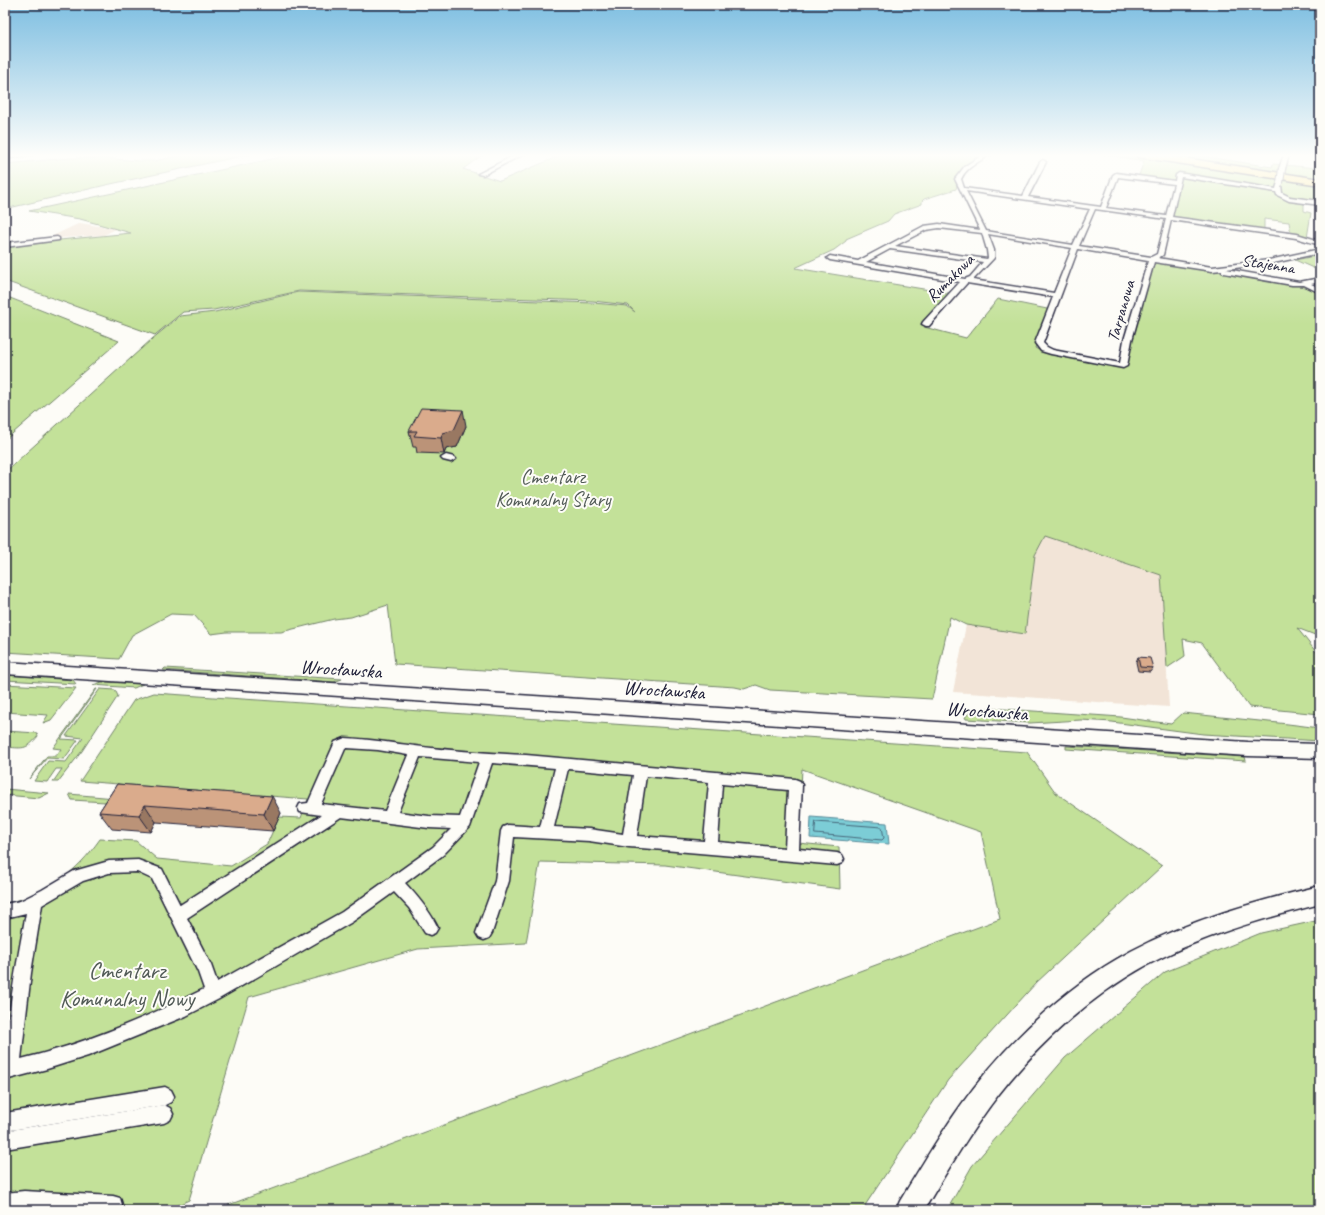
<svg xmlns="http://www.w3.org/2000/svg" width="1325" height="1215" font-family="Caveat,sans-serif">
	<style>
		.built { fill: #f2e4d7 }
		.green { fill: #c3e199; stroke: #72826a }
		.water { fill: #7ccdd6; stroke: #588998 }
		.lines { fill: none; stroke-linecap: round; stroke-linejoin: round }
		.shore { stroke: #466679; stroke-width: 1 }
		.street-casing { stroke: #22223b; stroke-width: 3 }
		.secondary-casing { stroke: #22223b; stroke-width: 3 }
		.highway-casing { stroke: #22223b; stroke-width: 3 }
		.street { fill: #fdfcf7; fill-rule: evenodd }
		.secondary { fill: #fdfcf7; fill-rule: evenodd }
		.highway { fill: #fae180; fill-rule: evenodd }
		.street-bridge-casing { stroke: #22223b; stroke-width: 8; stroke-linecap: butt }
		.street-bridge { stroke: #fdfcf7; stroke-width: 6 }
		.wall { fill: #bb9378; stroke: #22223b }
		.shaded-wall { fill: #997862; stroke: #22223b }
		.building { fill: #daab8c; stroke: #22223b }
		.labels { text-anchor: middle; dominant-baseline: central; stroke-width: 4; stroke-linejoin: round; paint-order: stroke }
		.far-street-label { font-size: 17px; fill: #22223b; stroke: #fdfcf7 }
		.park-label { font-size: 20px; fill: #525b57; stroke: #fdfcf7 }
		.street-label { font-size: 20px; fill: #22223b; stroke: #fdfcf7 }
		.near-park-label { font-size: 24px; fill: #525b57; stroke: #fdfcf7 }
	</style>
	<rect width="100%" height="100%" fill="#fdfcf7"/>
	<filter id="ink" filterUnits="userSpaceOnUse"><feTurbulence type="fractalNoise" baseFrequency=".025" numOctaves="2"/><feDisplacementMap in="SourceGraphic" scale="8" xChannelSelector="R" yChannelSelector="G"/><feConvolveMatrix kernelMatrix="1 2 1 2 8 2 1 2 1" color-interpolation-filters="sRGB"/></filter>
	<g filter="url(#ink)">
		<g class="built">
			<polygon points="80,223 116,229 104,235 46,239"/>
			<polygon points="1045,536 1161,575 1169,707 953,692 966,625 1025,634 1035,555"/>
		</g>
		<g class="green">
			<polygon points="188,154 251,154 106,185 5,209 5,164 69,158 104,158 140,161 154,161"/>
			<polygon points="295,154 484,154 463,169 500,181 564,154 985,154 964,168 959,172 955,180 957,185 956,189 924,199 922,201 922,204 894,214 888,221 846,239 846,241 834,250 795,268 954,294 924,327 966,338 998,299 1052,310 1035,348 1041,351 1122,365 1155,260 1297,285 1320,291 1320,640 1315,635 1297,628 1320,657 1320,714 1249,707 1202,643 1183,639 1185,656 1167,668 1161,575 1045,536 1035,555 1025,634 966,625 950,617 932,699 770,690 756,685 744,689 735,687 395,664 388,605 351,617 334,619 281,632 227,632 211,634 194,615 171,614 132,635 119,659 5,652 5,472 152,339 180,316 215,312 298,292 593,303 627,306 635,312 628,305 593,301 299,291 214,310 183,312 155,335 5,281 5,249 19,244 131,233 80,219 29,211"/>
			<polygon points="1104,154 1188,154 1272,167 1273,164 1317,168 1320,166 1320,203 1304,202 1304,211 1311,213 1307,238 1291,235 1289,222 1264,219 1264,232 1169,219 1176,183 1138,178 1144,161"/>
			<polygon points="1320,255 1320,271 1295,260"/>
			<polygon points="5,296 119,341 5,440"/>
			<polygon points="165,668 342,679 334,682 163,670"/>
			<polygon points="5,675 73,680 76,684 5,680"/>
			<polygon points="102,682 106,682 143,684 134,688 93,685"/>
			<polygon points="5,684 76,688 51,720 43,723 48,715 5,712"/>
			<polygon points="96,689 97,689 61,739 78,740 64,759 47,758 29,779 47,756 56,756 61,749 53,748"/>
			<polygon points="100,689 115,690 118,696 82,751 58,782 53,782 62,769 56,769 47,782 34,781 48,761 66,762 83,738 66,736"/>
			<path d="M154,693L1027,752L1056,793L1162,866L1036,983L948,1080L862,1210H215L1000,919L981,832L802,769L798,843L839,847L840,889L665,865L540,862L526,943L418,949L249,997L189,1200L167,1210H5V903C46,896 77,872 100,839L136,841L157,859L231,866L267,844L279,817L301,818L308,799L80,781L134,700Z"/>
			<polygon points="989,708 1121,717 1171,724 1183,713 1288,724 1320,728 1320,741 1203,734 1112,722 1081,720 1030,723 966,719 965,717 972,711"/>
			<path d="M5,731L37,733L38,736C26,751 22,748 5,747Z"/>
			<polygon points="1066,746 1245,757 1246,761 1066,749"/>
			<polygon points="5,789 49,793 39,798 5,795"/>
			<polygon points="69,794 127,799 122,803 72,800"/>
			<polygon points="1320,920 1320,1210 947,1210 972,1166 1065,1058 1165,972 1261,933"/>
		</g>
		<polygon class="water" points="811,817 887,823 889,844 810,838"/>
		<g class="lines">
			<polygon class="shore" points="816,822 882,827 884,838 882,840 815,834"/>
			<defs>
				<g id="street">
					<polygon points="15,154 33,154 5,159 5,155"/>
					<polygon points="517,154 524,154 483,175 478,174"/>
					<path d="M984,154H990C980,162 967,166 961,179L964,188L1023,196L1040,162L1043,160L1046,162L1028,197L1101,207L1113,175L1116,173L1175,181L1176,175L1179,173L1276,189L1277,185H1281L1282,193L1290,197L1320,201V205L1289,201L1277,195L1276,192L1181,177L1172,217L1297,234L1320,241V245L1296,238L1171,220L1163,255L1158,258L1212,267L1269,260L1320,249V253L1269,264L1226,269L1299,282L1320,278V282L1311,284L1320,288V293L1304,285H1292L1224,273L1222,272V270L1212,271L1154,262L1132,340L1127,366L1123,368L1051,354L1041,351L1035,343L1053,297L967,283L929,326H926L922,324L923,322L960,282L830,260L827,258L830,256L858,261L924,226L939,224L980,230L955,179L965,166ZM1118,177L1174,184L1166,216L1106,208ZM966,191L1090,209L1073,245L986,231ZM1095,209L1166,219L1157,254L1151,257L1079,246ZM939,228L982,233L987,250L988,258L987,259L895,246L926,230ZM988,234L1072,248L1054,293L973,280L994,258V250ZM890,249L983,262L970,277L965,279L866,262ZM1078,249L1148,261L1124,340L1120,363L1053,350L1047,347L1043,343Z"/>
					<polygon points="1284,154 1289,154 1285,169 1282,171 1279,169"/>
					<polygon points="57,237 59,238 59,240 5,247 5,243"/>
					<polygon points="446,455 454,457 456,459 451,462 443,460 441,458"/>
					<path d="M345,738C369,739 392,743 415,746C452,751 489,753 526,755L795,779L800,781L802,785L799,849L837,853L842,855L844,859L842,863L837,865L629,847L589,841L514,837L509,881L492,933L489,938L484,940L479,938L476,933L495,881L501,831L503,827L508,825L540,827L555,768L492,763L470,827L443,855L405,883C418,897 430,911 438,928L435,933L430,935L425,933L409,908L394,892L352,922L219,999L186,1016L88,1056L47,1069L5,1080C5,1023 16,968 26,913L5,918V904L20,901L42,890L74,871L109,861L138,860L162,869L180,905L321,815L300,812L298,808L300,804L308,803L335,742ZM347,748L378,750L408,755L385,811L321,804L345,749ZM420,757L479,762L460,817L429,816L398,812ZM568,769L633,775L623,834L589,829L554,827ZM646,776L709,782L704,841L637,836ZM722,784L788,790L785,848L718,842ZM341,817L429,828L451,829L433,847L342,912L217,982L211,965L187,918ZM137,872L152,879L198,972L204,989C145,1018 85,1044 21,1059L31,973L42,905L83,881L109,873Z"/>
					<polygon points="165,1087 171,1090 174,1096 171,1102 165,1105 5,1131 5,1113"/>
					<polygon points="164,1105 170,1108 173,1114 170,1120 164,1123 5,1149 5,1131"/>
					<polygon points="24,1191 113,1196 120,1198 122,1205 120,1210 5,1210 5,1193"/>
				</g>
				<g id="secondary">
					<polygon points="5,662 1248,742 1320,744 1320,758 1248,756 5,674"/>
					<path d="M1320,886V904C1261,919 1201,936 1147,965C1091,996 1039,1043 999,1094C971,1130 948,1170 924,1210H896L900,1201C926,1158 952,1114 984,1075C1025,1026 1075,981 1131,951C1190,920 1256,901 1320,886Z"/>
				</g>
				<polygon id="highway" points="1134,154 1158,154 1320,179 1320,185 1138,157"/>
			</defs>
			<use href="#street" class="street-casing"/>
			<use href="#secondary" class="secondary-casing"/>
			<use href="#highway" class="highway-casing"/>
			<use href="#street" class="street"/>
			<use href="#secondary" class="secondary"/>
			<use href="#highway" class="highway"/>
			<defs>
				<polyline id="street-bridge" points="1280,183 1282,169"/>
			</defs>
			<use href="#street-bridge" class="street-bridge-casing"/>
			<use href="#street-bridge" class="street-bridge"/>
		</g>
		<g class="wall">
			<polygon points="466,426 457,447 446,449 444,454 417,453 416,447 413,447 409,431"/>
			<polygon points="1138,657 1153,668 1150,672 1138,671 1136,662"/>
			<polygon points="117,784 281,813 273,831 156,822 151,832 112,829 99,812"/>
		</g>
		<g class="shaded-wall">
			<polygon points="463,410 466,426 457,447 446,449 444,454 441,438 443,433"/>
			<polygon points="272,796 281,813 273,831 264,814"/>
			<polygon points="145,805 156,822 151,832 139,815"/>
		</g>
		<g class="building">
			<polygon points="421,408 463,410 454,430 443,433 441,438 414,436 417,431 409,431"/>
			<polygon points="1138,657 1150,658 1153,668 1140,667"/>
			<polygon points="117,784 272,796 264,814 145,805 139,815 99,812"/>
		</g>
	</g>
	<linearGradient id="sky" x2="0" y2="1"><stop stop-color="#7dbee1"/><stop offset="0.48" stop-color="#fefefb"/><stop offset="1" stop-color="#fefefb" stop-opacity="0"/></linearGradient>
	<rect width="1325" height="324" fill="url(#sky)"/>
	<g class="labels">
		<g class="far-street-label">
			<text transform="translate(1268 264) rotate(9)">Stajenna</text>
			<text transform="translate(950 278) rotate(-45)">Rumakowa</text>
			<text transform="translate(1121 311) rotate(-74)">Tarpanowa</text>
		</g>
		<g class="park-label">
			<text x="553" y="476">Cmentarz<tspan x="553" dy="23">Komunalny Stary</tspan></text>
		</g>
		<g class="street-label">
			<text transform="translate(341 669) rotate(4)">Wrocławska</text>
			<text transform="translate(664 690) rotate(4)">Wrocławska</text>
			<text transform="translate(987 711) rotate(4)">Wrocławska</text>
		</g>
		<g class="near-park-label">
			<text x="127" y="970">Cmentarz<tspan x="127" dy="28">Komunalny Nowy</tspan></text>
		</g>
	</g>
	<rect width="1325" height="1215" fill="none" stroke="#fdfcf7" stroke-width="20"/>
	<rect x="10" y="10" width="1305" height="1195" fill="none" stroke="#22223b" stroke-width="1.5" filter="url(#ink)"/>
</svg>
